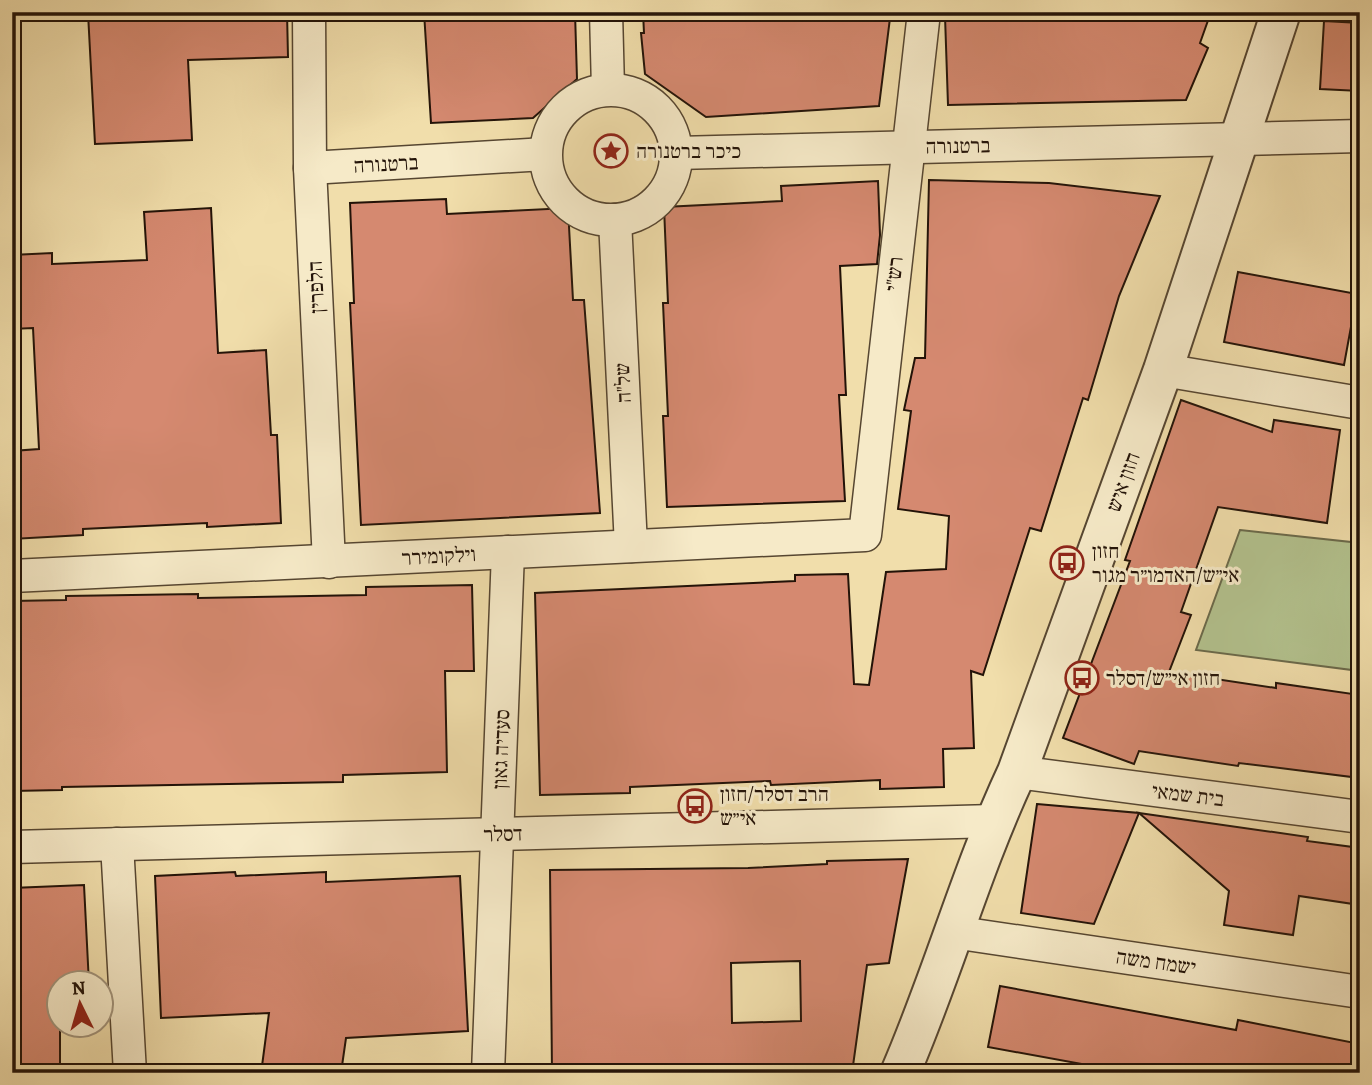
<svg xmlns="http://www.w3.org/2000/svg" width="1372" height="1085" font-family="Alegreya,'Frank Ruhl Libre',serif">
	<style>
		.green { fill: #b3c28e; stroke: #6b6a4b; stroke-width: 2 }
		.building { fill: #d58970; stroke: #231308; stroke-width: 2; fill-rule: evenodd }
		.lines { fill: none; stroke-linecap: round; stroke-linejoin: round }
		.minor-casing { stroke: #564631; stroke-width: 35 }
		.tertiary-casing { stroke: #564631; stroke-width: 42 }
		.minor { stroke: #f6eac8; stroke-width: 32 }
		.tertiary { stroke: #f6eac8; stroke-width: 38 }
		.labels { text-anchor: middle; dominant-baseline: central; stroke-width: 6; stroke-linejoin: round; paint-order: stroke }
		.street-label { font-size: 21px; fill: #231308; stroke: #f6eac8 }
		.poi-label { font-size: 21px; fill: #231308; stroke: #f6eac8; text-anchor: start }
	</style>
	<rect width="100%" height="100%" fill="#f1deab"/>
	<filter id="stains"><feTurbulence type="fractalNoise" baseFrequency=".00286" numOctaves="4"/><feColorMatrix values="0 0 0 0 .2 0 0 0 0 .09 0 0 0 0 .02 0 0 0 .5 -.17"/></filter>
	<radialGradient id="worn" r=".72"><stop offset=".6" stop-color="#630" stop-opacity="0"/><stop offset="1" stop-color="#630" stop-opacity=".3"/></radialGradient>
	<polygon class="green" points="1240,530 1360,543 1360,671 1196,650"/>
	<g class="building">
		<polygon points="287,12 288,57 188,60 192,140 95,144 88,13"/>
		<polygon points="424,12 575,12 577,79 533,118 431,123"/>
		<polygon points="643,12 844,12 890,18 879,106 706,117 645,74 641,33 644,33"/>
		<polygon points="1076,12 1211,12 1200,43 1208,48 1186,100 948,105 945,16"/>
		<polygon points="1324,21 1360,23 1360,91 1320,89"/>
		<polygon points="929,180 1049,183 1160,196 1119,296 1088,400 1083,398 1041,531 1030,528 983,675 971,671 974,748 943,749 944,787 880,789 880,780 771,785 770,781 630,787 630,793 540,795 535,593 795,581 795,575 848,574 854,684 869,685 886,572 946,569 949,516 898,509 911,411 904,410 915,358 925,358"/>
		<polygon points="878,181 880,235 877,264 840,266 846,395 839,395 845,501 667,507 663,416 668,416 663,303 668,303 664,207 782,201 781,186"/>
		<polygon points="446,199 447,214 568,208 573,300 584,300 600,513 361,525 350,303 354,303 350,203"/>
		<polygon points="211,208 218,353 266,350 271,435 277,435 281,523 207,527 207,523 83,529 83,535 12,539 12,451 39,449 33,328 12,329 12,255 52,253 52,264 147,260 144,212"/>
		<polygon points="1238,272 1357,294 1344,365 1224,342"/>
		<polygon points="1181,400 1272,432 1274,420 1340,430 1327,523 1218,507 1181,612 1191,615 1169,672 1276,688 1276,683 1360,695 1360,778 1239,763 1238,766 1139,751 1134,764 1063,738 1130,561 1125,560"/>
		<polygon points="472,585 474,671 445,671 447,772 343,775 343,782 62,787 62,790 12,791 12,601 66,600 66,596 198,594 198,598 366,595 366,587"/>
		<polygon points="1037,804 1139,813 1094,924 1021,913"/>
		<polygon points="1139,813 1308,837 1307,841 1360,848 1360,905 1299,896 1293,935 1224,925 1229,891"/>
		<path d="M908,859L889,963L867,965L852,1073H552L550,870L748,868L827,864V861ZM800,961L801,1021L732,1023L731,963Z"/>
		<polygon points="235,872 236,876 326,872 326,882 460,876 468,1031 346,1038 341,1073 309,1073 262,1066 269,1013 161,1018 155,876"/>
		<polygon points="84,885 89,984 60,984 60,1073 21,1073 12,888"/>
		<polygon points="1000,986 1236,1030 1238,1020 1360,1044 1360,1073 1131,1073 988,1047"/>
	</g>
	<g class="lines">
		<defs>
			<g id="minor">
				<polyline points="309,12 310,168 329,562"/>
				<polyline points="606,12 608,89"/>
				<circle cx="611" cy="155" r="65"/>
				<polyline points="677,153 1360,136"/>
				<polyline points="310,168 545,154"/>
				<polyline points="615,220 631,546"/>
				<polyline points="1163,370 1360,403"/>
				<polyline points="12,576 865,535 924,12"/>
				<polyline points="1017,772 1360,817"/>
				<polyline points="117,844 130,1073"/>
				<polyline points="12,847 994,821"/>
				<polyline points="953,932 1360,992"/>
				<polyline points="488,1073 508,552"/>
			</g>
			<path id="tertiary" d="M900,1073C943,974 971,870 1017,772L1163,370L1281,12"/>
		</defs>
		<use href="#minor" class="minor-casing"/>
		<use href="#tertiary" class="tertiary-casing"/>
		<use href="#minor" class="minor"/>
		<use href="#tertiary" class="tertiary"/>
	</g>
	<defs>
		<symbol id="sight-ring" viewBox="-11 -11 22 22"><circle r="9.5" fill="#f6eac8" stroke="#8f2418" stroke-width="1.5"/><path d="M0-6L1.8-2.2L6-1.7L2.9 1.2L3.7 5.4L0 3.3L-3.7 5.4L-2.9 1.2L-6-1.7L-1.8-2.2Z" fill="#8f2418"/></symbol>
		<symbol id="bus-ring" viewBox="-11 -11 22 22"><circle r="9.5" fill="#f6eac8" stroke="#8f2418" stroke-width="1.5"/><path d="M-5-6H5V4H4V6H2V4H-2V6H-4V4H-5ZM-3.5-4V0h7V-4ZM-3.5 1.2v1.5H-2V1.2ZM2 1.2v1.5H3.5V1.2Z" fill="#8f2418"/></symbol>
	</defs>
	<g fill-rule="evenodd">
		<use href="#sight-ring" x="592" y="132" width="38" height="38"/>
		<use href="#bus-ring" x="1048" y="544" width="38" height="38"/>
		<use href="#bus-ring" x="1063" y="659" width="38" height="38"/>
		<use href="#bus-ring" x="676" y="787" width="38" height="38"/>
	</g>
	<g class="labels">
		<g class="street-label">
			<text transform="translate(958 146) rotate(-1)">ברטנורה</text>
			<text transform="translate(386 164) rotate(-3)">ברטנורה</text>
			<text transform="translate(894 274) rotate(-84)">רש"י</text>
			<text transform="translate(316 287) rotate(-93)">הלפרין</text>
			<text transform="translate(623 383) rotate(-93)">של"ה</text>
			<text transform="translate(1123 482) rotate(-70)">חזון איש</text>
			<text transform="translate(439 556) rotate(-3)">וילקומירר</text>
			<text transform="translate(501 749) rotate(-88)">סעדיה גאון</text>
			<text transform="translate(1188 795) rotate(7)">בית שמאי</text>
			<text transform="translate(503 834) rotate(-2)">דסלר</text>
			<text transform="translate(1156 962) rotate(8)">ישמח משה</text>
		</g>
		<g class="poi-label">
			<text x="636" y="151">כיכר ברטנורה</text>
			<text x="1092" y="551">חזון<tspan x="1092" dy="24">אי״ש/האדמו״ר מגור</tspan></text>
			<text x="1106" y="678">חזון אי״ש/דסלר</text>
			<text x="720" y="794">הרב דסלר/חזון<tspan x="720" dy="24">אי״ש</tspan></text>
		</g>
	</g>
	<rect width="1372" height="1085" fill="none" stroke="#f1deab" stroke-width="42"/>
	<rect x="14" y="14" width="1344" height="1057" fill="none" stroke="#231308" stroke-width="3.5"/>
	<rect x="21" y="21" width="1330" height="1043" fill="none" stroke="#231308" stroke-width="2"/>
	<g transform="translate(80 1004) rotate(355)"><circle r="33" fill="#f6eac8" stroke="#a2947b" stroke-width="2"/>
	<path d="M0-5L12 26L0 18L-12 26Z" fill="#8f2418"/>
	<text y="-10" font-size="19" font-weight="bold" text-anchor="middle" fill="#231308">N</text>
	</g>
	<rect width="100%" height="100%" filter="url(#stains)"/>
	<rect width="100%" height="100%" fill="url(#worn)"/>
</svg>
